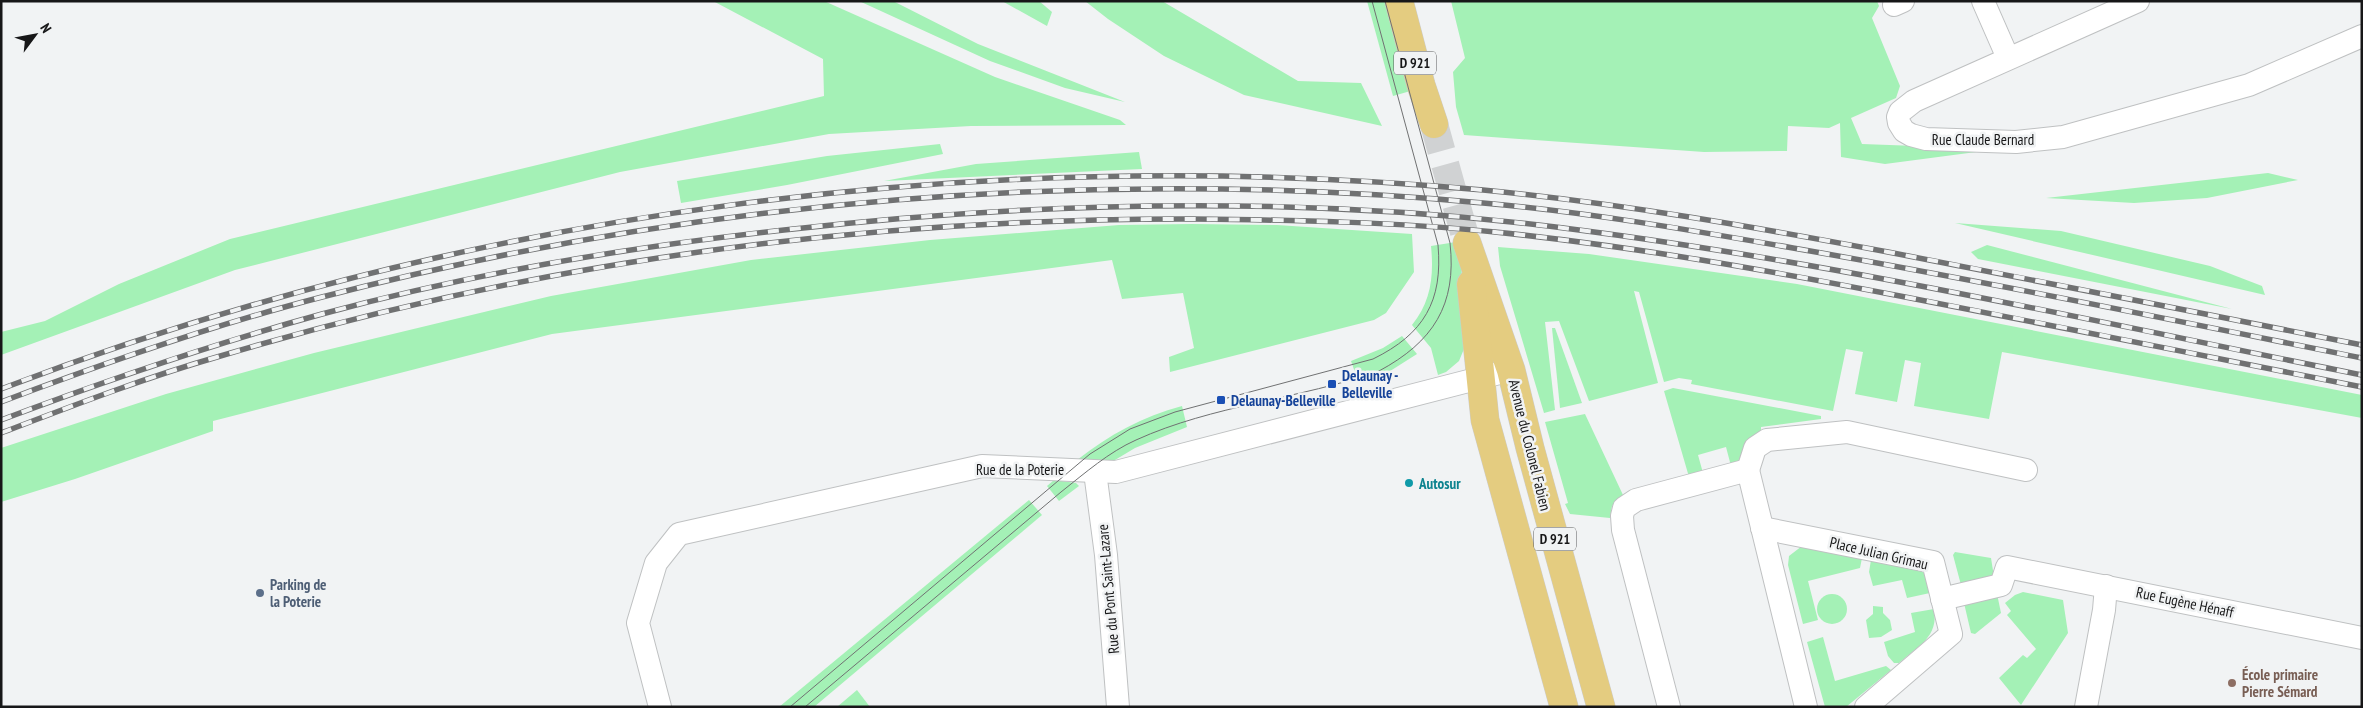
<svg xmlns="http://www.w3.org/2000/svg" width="2363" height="708" font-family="'PT Sans Narrow',sans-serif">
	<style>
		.green { fill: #a4f1b6 }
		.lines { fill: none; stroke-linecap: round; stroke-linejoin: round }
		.primary-tunnel { stroke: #d0d2d3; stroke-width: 28; stroke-dasharray: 28 14; stroke-linecap: butt }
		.street-casing { stroke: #bfc1c2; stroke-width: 24 }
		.primary-casing { stroke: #ccc; stroke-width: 29 }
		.street { stroke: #fff; stroke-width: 22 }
		.primary { stroke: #e4cc80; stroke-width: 28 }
		.tram { stroke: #707172; stroke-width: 1 }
		.rail-casing { stroke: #707172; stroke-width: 5.5 }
		.rail { stroke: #f1f3f4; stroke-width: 4; stroke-dasharray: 11; stroke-linecap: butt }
		.transit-dot { fill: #1a4fb4; stroke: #f1f3f4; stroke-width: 2 }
		.culture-dot { fill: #0f9aa8; stroke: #f1f3f4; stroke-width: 2 }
		.service-dot { fill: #5c6f8a; stroke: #f1f3f4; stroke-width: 2 }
		.education-dot { fill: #8d6e63; stroke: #f1f3f4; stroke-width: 2 }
		.labels { text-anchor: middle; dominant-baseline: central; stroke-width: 5; stroke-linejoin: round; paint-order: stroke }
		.shield { fill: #f1f3f4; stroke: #58595a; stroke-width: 1 }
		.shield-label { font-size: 14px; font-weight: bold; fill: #171718 }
		.street-label { font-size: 15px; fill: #171718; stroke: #f1f3f4 }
		.transit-label { font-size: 15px; font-weight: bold; fill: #164399; stroke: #f1f3f4; text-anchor: start }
		.culture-label { font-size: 15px; font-weight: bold; fill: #0d838f; stroke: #f1f3f4; text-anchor: start }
		.service-label { font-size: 15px; font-weight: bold; fill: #4e5e75; stroke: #f1f3f4; text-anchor: start }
		.education-label { font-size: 15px; font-weight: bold; fill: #785e54; stroke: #f1f3f4; text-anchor: start }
	</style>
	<rect width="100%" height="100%" fill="#f1f3f4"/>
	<g class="green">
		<polygon points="713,1 824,1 995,77 1120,120 1126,125 971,126 829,134 620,172 235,270 1,355 1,332 45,321 119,284 230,239 824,96 823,59"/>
		<polygon points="859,1 893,1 978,44 1125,102 1065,88 990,61"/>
		<polygon points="1002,1 1039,1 1052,12 1047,26"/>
		<polygon points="1085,1 1162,1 1298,81 1361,83 1382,126 1244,95 1164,56 1108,19"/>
		<polygon points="1367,1 1391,1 1414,90 1393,96"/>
		<polygon points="1451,1 1877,1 1879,6 1872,18 1900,86 1896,98 1851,118 1862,144 1999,149 1885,164 1841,157 1840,123 1829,128 1788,126 1787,151 1704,152 1464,135 1456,107 1453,72 1465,58"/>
		<polygon points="940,144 943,154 787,185 681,203 677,181 827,156"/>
		<polygon points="1139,152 1142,169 884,181 976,164"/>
		<polygon points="2268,173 2298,180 2207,198 2134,203 2046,198"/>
		<polygon points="1955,223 2061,231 2210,266 2262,286 2265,295"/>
		<polygon points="1192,224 1277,225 1412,234 1414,272 1386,313 1374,320 1170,372 1169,357 1194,348 1183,293 1122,299 1112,260 552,334 213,421 213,431 75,479 1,502 1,448 166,394 314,353 551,296 751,260 930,240 1119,225"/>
		<path d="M1456,242L1462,263L1461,294L1466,344L1459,361L1446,372L1438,375L1431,348L1412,325C1431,302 1434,276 1431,246Z"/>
		<polygon points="1987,245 2232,309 1978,259 1971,252"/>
		<polygon points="1498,247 1589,254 1797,284 2362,395 2362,418 2002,352 1989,419 1914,406 1921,363 1905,360 1897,402 1855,394 1863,352 1846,349 1833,411 1691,384 1692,380 1679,378 1664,382 1639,292 1634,291 1658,383 1589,401 1559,321 1545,322 1555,410 1544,413 1500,266"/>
		<polygon points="1552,328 1555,328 1582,403 1560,408"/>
		<polygon points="1402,336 1417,354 1387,373 1358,381 1351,361 1383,348"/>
		<polygon points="1673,388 1821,416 1821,419 1761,427 1761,434 1736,463 1731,466 1726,447 1698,455 1703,473 1689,477 1664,391"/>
		<path d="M1182,406L1187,427L1135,448L1115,460H1077C1109,435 1143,416 1182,406Z"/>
		<polygon points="1585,414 1623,495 1612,506 1610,518 1570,514 1565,504 1568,503 1545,422"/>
		<polygon points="1054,480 1076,483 1079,486 1059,501 1047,486"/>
		<polygon points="1029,500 1042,515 814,707 779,707"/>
		<polygon points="1802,546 1862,558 1860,568 1808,581 1818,620 1803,624 1788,565 1789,556"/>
		<polygon points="1955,552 1991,558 1995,583 1961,585 1953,555"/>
		<polygon points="1871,560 1922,570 1928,579 1930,593 1907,598 1902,580 1873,586 1869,572"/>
		<polygon points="1996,589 2001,613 1975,634 1971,633 1964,603"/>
		<polygon points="2023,592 2063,600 2068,633 2021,705 1999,678 2023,655 2027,658 2036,649 2007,615 2011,611 2005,603 2015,595"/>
		<circle cx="1832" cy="609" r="15"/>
		<polygon points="1873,606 1883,607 1883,613 1890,620 1892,630 1881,637 1869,638 1866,620 1873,614"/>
		<path d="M1934,609C1939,637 1918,646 1899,663H1894L1888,656L1884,642L1915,632L1911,613Z"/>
		<polygon points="1823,637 1835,681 1886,666 1891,670 1846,707 1825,707 1807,642"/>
		<polygon points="857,690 870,707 837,707"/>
	</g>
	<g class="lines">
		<polyline class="primary-tunnel" points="1434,124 1467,243"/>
		<defs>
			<g id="street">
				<polyline points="1983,1 2008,58"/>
				<polyline points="2138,1 1914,101 1900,112 1898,117 1899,123 1904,131 1911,135 1926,139 2016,142 2063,137 2249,85 2362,36"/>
				<polyline points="1894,5 1903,1"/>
				<polyline points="1748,470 1755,448 1767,440 1847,432 2026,470"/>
				<polyline points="1748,470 1806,707"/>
				<polyline points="1095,472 1106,555 1118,707"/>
				<polyline points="1762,528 1933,562 1951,634 1866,707"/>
				<polyline points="1942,599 2001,585 2007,567 2362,638"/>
				<polyline points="660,707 638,623 656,563 679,534 982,466 1116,472 1511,370"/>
				<polyline points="1669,707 1623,530 1622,516 1624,508 1636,500 1748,470"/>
				<polyline points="2086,707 2104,610 2106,586"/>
			</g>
			<g id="primary">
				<polyline points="1399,1 1421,85 1434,124"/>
				<polyline points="1467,243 1511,370 1530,448 1601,707"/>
				<polyline points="1471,284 1485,420 1564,707"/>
			</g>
		</defs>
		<use href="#street" class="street-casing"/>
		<use href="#primary" class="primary-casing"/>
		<use href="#street" class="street"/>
		<use href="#primary" class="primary"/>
		<g class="tram">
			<path d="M790,707L1071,470L1090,454L1130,429L1175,412L1373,359C1424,334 1443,301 1438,245L1372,1"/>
			<path d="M805,707L1061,492C1085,473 1109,452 1136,440C1213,405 1300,399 1379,371C1433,342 1457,305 1450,243L1385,1"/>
		</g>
		<defs>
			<g id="rail">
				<path d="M1,389C471,210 982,144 1483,190C1619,203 1754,227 1888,252C2046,282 2204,314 2362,345"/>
				<path d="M1,402C107,362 213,325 322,297C699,199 1095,167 1483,203C1587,212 1690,230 1793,248C1983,281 2172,320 2362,358"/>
				<path d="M1,420C107,380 213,344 322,314C473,273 629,247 784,230C1048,200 1315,195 1579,230C1842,264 2102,323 2362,375"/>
				<path d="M1,433C72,406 144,378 217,357C534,262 863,218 1193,219C1294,220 1395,222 1495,232C1631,246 1766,270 1900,296C2054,325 2208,357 2362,387"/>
			</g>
		</defs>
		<use href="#rail" class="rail-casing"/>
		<use href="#rail" class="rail"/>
	</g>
	<g class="transit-dot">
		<rect x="1327" y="379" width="10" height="10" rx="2.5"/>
		<rect x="1216" y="395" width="10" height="10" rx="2.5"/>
	</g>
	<circle class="culture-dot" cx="1409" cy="483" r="5"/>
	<circle class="service-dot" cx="260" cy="593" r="5"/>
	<circle class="education-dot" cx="2232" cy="683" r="5"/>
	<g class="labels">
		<g class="shield">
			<rect x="1394" y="51.5" width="42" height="23" rx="4"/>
			<rect x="1534" y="527.5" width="42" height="23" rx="4"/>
		</g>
		<g class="shield-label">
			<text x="1415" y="63">D 921</text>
			<text x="1555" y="539">D 921</text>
		</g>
		<g class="street-label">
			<text x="1983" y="139">Rue Claude Bernard</text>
			<text transform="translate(1530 445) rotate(76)">Avenue du Colonel Fabien</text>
			<text x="1020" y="469">Rue de la Poterie</text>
			<text transform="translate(1879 553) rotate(13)">Place Julian Grimau</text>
			<text transform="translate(1108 589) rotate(-95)">Rue du Pont Saint-Lazare</text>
			<text transform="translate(2185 602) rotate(12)">Rue Eugène Hénaff</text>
		</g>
		<g class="transit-label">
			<text x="1342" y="375">Delaunay -<tspan x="1342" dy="17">Belleville</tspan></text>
			<text x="1231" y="400">Delaunay-Belleville</text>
		</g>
		<g class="culture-label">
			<text x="1419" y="483">Autosur</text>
		</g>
		<g class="service-label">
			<text x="270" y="584">Parking de<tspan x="270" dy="17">la Poterie</tspan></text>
		</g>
		<g class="education-label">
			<text x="2242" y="674">École primaire<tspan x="2242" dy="17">Pierre Sémard</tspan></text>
		</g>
	</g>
	<rect width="2363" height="708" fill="none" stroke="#171718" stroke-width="5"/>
	<g transform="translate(35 35) rotate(58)" stroke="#f1f3f4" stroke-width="4" paint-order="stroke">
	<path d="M0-4L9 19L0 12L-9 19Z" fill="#171718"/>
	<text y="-8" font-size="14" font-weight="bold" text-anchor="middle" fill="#171718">N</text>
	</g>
</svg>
